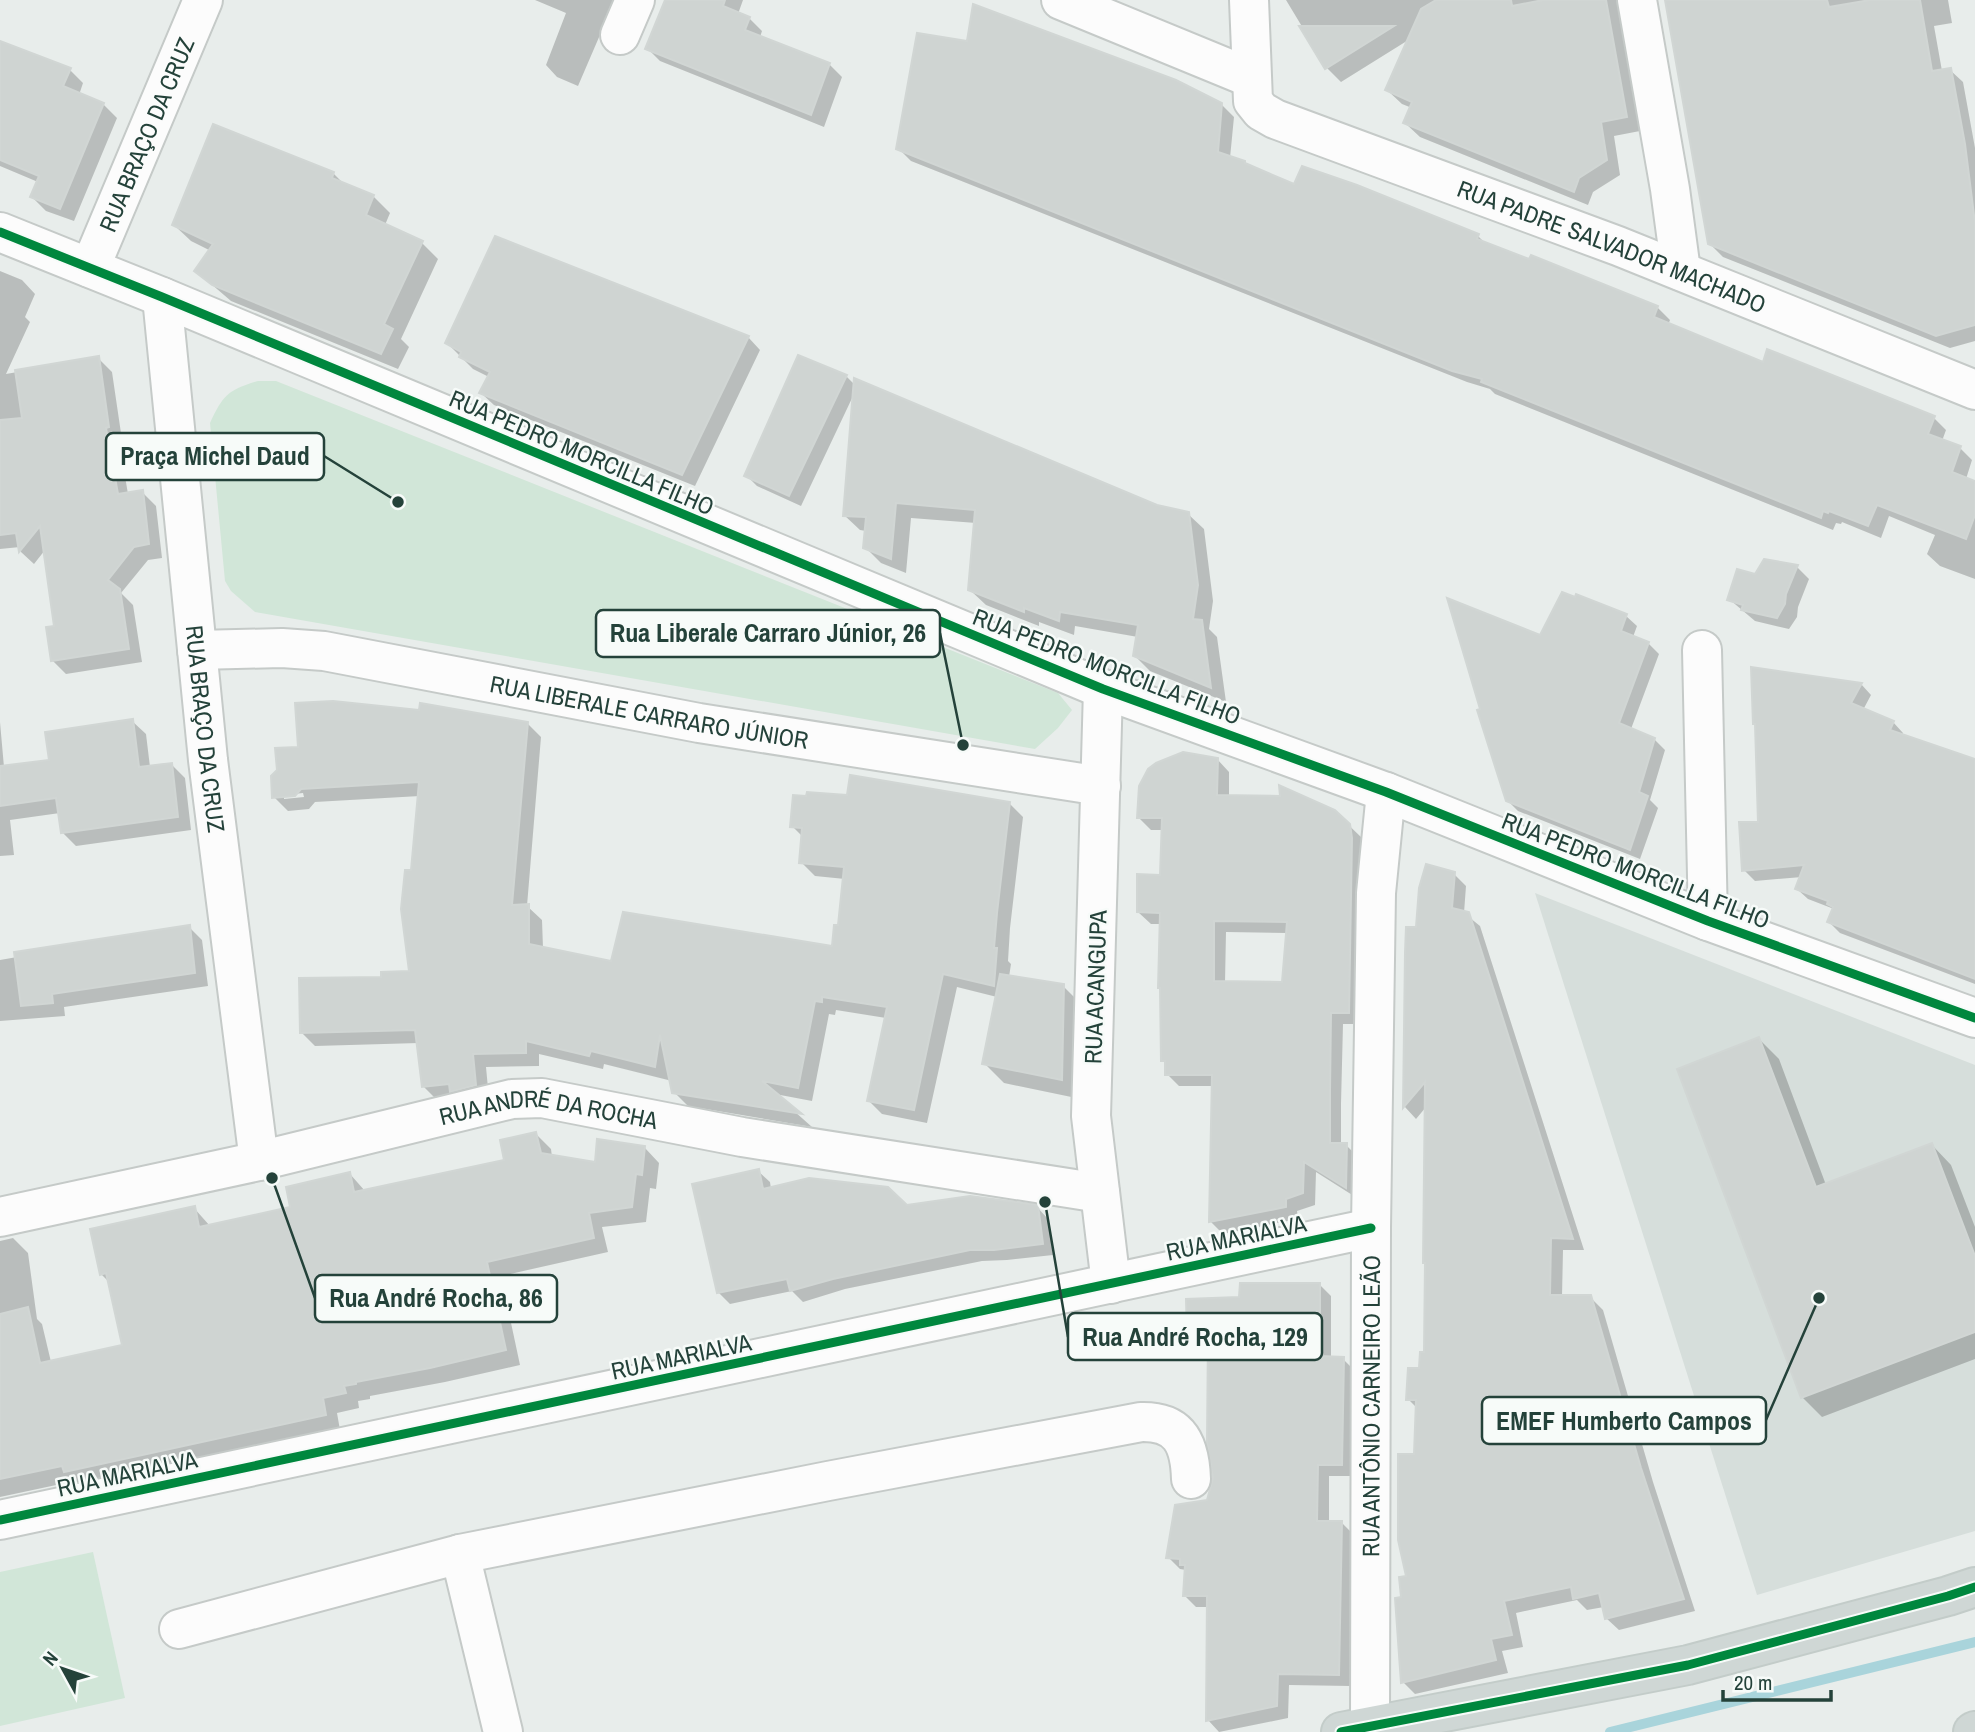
<svg xmlns="http://www.w3.org/2000/svg" width="1975" height="1732" font-family="'Archivo Narrow',sans-serif">
	<style>
		.built { fill: #d6dedb }
		.green { fill: #d1e6d8 }
		.shadow { fill: #0003; fill-rule: evenodd }
		.lines { fill: none; stroke-linecap: round; stroke-linejoin: round }
		.stream { stroke: #a9d4db; stroke-width: 10 }
		.building { fill: #cfd4d2; stroke: #d1d6d4; stroke-width: 2; fill-rule: evenodd }
		.minor-casing { stroke: #c5cac8; stroke-width: 42 }
		.major-casing { stroke: #c3ccc9; stroke-width: 42 }
		.minor { stroke: #fcfcfc; stroke-width: 38 }
		.major { stroke: #cfd7d5; stroke-width: 38 }
		.cycleway-casing { stroke: #f7fbf9; stroke-width: 13 }
		.cycleway { stroke: #00873e; stroke-width: 9 }
		.labels { text-anchor: middle; dominant-baseline: central; stroke-width: 5; stroke-linejoin: round; paint-order: stroke }
		.street-label { font-size: 24px; fill: #24423a; stroke: #f7fbf9 }
		.leader { fill: none; stroke: #24423a; stroke-width: 2.5 }
		.callout-dot { fill: #24423a; stroke: #f7fbf9; stroke-width: 2.5 }
		.callout { fill: #f7fbf9; stroke: #24423a; stroke-width: 2.5 }
		.callout-label { font-size: 26px; text-anchor: middle; font-weight: bold; fill: #24423a }
	</style>
	<rect width="100%" height="100%" fill="#e8edeb"/>
	<polygon class="built" points="1535,893 1975,1065 1975,1531 1757,1595"/>
	<g class="green">
		<path d="M258,381H276L1058,693L1072,710L1058,728L1035,749L255,612L231,591L225,581L210,423C223,395 228,390 258,381Z"/>
		<polygon points="93,1552 125,1698 0,1726 0,1572"/>
	</g>
	<g class="shadow">
		<polygon points="535,0 615,0 578,86 557,77 546,65 566,13"/>
		<polygon points="667,0 743,0 738,14 749,18 762,31 760,37 829,64 842,77 824,127 660,61 647,48"/>
		<polygon points="1286,0 1617,0 1640,131 1614,136 1620,175 1593,192 1588,205 1420,137 1405,123 1412,108 1402,104 1387,90 1410,39 1341,82 1327,68"/>
		<polygon points="1667,0 1948,0 1952,23 1934,26 1942,71 1950,70 1963,82 1975,148 1975,341 1950,348 1723,257 1710,244"/>
		<polygon points="0,42 70,70 83,83 79,95 103,104 117,118 74,221 46,211 32,197 38,182 0,166"/>
		<polygon points="1221,104 1234,117 1230,158 1295,186 1478,236 1487,245 1657,307 1670,320 1668,325 1764,364 1934,418 1946,430 1942,441 1960,448 1972,460 1966,479 1975,483 1975,579 1940,566 1927,554 1935,535 1889,516 1881,538 1842,522 1841,524 1836,523 1833,530 1495,394 1490,389 1467,382 911,161 898,148"/>
		<polygon points="333,173 345,185 373,196 390,213 385,225 422,243 438,259 401,339 409,347 398,369 231,301 196,271 211,251 191,241 174,225"/>
		<polygon points="0,271 22,280 35,294 25,317 30,322 6,374 98,358 112,372 122,440 119,441 128,494 142,492 156,506 162,558 148,560 121,593 133,605 142,662 66,674 52,660 56,627 45,550 34,564 21,552 20,547 0,549"/>
		<polygon points="748,337 760,350 695,486 494,405 481,393 489,377 473,369 447,343"/>
		<polygon points="846,376 855,385 1157,506 1188,514 1204,529 1213,601 1209,629 1217,637 1226,702 1150,671 1135,656 1138,637 1075,626 1074,635 1039,622 1039,626 986,605 970,590 976,523 911,518 906,573 881,563 865,547 866,531 860,530 844,515 854,394 801,506 757,486 746,475"/>
		<polygon points="1765,561 1797,567 1809,579 1798,607 1797,617 1789,629 1755,621 1729,599 1756,576"/>
		<polygon points="1626,616 1637,626 1633,637 1648,643 1659,654 1631,729 1654,739 1665,750 1650,800 1658,808 1640,859 1518,811 1507,800 1541,637"/>
		<polygon points="1861,684 1871,695 1863,710 1893,722 1903,733 1902,736 1975,761 1975,984 1840,933 1829,922 1834,909 1808,899 1797,889 1802,877 1755,881 1744,870 1759,824"/>
		<polygon points="132,721 146,734 150,767 172,765 185,778 191,830 76,846 63,833 60,813 10,820 14,855 0,856 0,722 4,767 51,762"/>
		<path d="M527,723L541,737L527,906L542,920L543,948L612,963L834,948L840,927L845,879L815,876L801,862L803,837L792,826L1009,803L1023,817L1010,928L1008,961L1011,964L1009,977L1063,986L1083,1006L1081,1099L1004,1083L984,1063L997,997L957,987L927,1123L882,1114L868,1100L886,1018L836,1010L835,1015L829,1014L812,1101L775,1094L812,1127L688,1106L674,1092L672,1081L604,1064L603,1069L539,1054V1066L486,1067L489,1099L437,1100L423,1086L419,1043L315,1046L301,1032L383,978L411,973L413,872L420,796L315,802L309,809L288,811L274,797L272,776ZM303,793L304,797L284,799V795Z"/>
		<path d="M1217,759L1229,772V797L1334,811L1362,838L1363,851L1360,1024H1343L1341,1104V1144L1346,1145L1358,1157L1357,1198L1316,1172L1315,1205L1297,1211L1298,1219L1223,1234L1211,1222L1213,1086H1179L1167,1074V1065L1162,1060V924H1151L1138,912L1162,876L1163,830H1151L1139,818ZM1226,932L1287,933L1283,983H1225Z"/>
		<polygon points="1454,874 1466,886 1464,913 1480,926 1584,1250 1563,1250 1562,1297 1590,1297 1603,1310 1653,1482 1695,1611 1619,1630 1606,1618 1604,1607 1587,1610 1577,1600 1516,1613 1523,1647 1502,1651 1508,1673 1415,1694 1403,1682 1403,1599 1408,1577 1417,1408 1408,1399 1426,1354 1426,1107 1416,1119 1405,1107 1408,929 1418,929"/>
		<polygon points="189,927 202,940 208,986 64,1007 65,1016 0,1021 0,960"/>
		<polygon points="1759,1039 1779,1059 1826,1185 1932,1145 1951,1165 1975,1227 1975,1359 1822,1417 1802,1397"/>
		<polygon points="536,1134 551,1149 552,1157 596,1164 645,1148 659,1163 656,1189 650,1188 646,1222 602,1227 608,1252 501,1276 520,1365 445,1382 370,1396 370,1399 358,1401 359,1408 337,1413 340,1430 80,1486 75,1481 0,1497 0,1241 13,1238 28,1253 37,1319 42,1324 51,1362 124,1346 110,1283 101,1274 194,1208 210,1226 292,1208 350,1174 365,1191 506,1162"/>
		<polygon points="758,1171 770,1182 771,1189 907,1207 1037,1207 1048,1219 1053,1255 1007,1260 982,1261 845,1289 803,1302 792,1291 730,1304 718,1292"/>
		<polygon points="1320,1285 1331,1296 1331,1358 1343,1359 1355,1371 1354,1476 1329,1476 1329,1522 1341,1522 1353,1534 1350,1686 1289,1685 1288,1718 1219,1732 1208,1720 1208,1607 1196,1607 1185,1596 1186,1570 1180,1569 1168,1557 1208,1501 1215,1478 1210,1346 1200,1348 1189,1337 1187,1301 1240,1299"/>
	</g>
	<g class="lines">
		<polyline class="stream" points="1610,1732 1975,1642"/>
	</g>
	<g class="building">
		<polygon points="665,0 725,0 723,6 750,17 745,30 830,63 811,115 645,49"/>
		<polygon points="1436,0 1511,0 1512,6 1543,0 1606,0 1627,117 1601,122 1607,160 1579,178 1574,192 1403,123 1412,102 1385,90 1421,9"/>
		<polygon points="1665,0 1827,0 1829,7 1870,0 1920,0 1932,71 1951,68 1965,144 1975,223 1975,325 1936,336 1708,244"/>
		<polygon points="973,4 1176,80 1222,103 1218,152 1245,161 1245,163 1294,184 1302,166 1357,185 1479,234 1477,239 1529,259 1531,255 1658,306 1654,317 1763,362 1767,349 1935,416 1928,434 1961,446 1952,472 1975,481 1975,515 1966,539 1877,505 1868,526 1829,511 1828,513 1823,511 1821,518 1481,382 1482,379 1452,371 896,149 917,33 967,41"/>
		<polygon points="1299,26 1394,26 1325,69"/>
		<polygon points="0,41 71,68 63,86 104,103 60,209 30,197 39,176 0,160"/>
		<polygon points="213,124 334,172 332,178 374,195 366,215 423,241 384,324 393,329 381,354 212,285 194,271 213,244 172,225"/>
		<polygon points="495,236 749,336 682,475 479,393 490,372 459,357 461,352 445,343"/>
		<polygon points="798,355 847,375 789,496 744,476"/>
		<polygon points="99,356 109,427 106,428 118,494 143,490 149,544 134,547 108,580 120,589 129,649 51,661 46,627 54,626 40,526 19,552 16,533 0,535 0,420 22,418 15,370"/>
		<polygon points="854,378 1157,505 1189,512 1198,585 1193,619 1202,620 1211,688 1133,656 1138,625 1060,612 1059,621 1024,608 1024,612 968,590 975,510 896,503 891,559 863,548 866,517 843,516"/>
		<polygon points="1764,559 1798,565 1786,594 1785,604 1777,618 1741,610 1743,605 1727,600 1737,569 1755,574"/>
		<polygon points="1562,592 1575,597 1576,594 1627,614 1621,631 1649,642 1619,723 1655,738 1639,792 1648,796 1630,850 1506,801 1477,710 1480,709 1447,598 1540,635"/>
		<polygon points="1751,667 1862,683 1851,703 1894,721 1890,730 1975,759 1975,979 1827,922 1833,907 1827,904 1828,901 1795,889 1804,865 1742,871 1739,822 1758,822 1755,724 1753,724"/>
		<polygon points="333,701 419,710 420,703 528,722 512,905 529,904 529,944 611,961 623,912 832,946 834,925 838,925 844,867 799,863 802,828 790,827 793,795 806,796 807,792 847,795 850,775 1010,802 997,913 994,948 997,948 994,986 943,974 914,1110 867,1101 887,1007 822,997 822,1002 815,1001 798,1088 762,1081 802,1114 672,1093 660,1035 655,1067 591,1051 589,1056 526,1041 526,1053 473,1054 476,1085 450,1092 449,1084 422,1087 415,1030 300,1033 299,978 381,977 381,972 409,971 401,909 405,870 411,870 419,782 301,789 295,796 272,798 271,776 277,770 275,748 298,747 295,703"/>
		<polygon points="133,719 139,767 172,763 178,817 61,833 56,798 0,806 0,766 49,760 45,732"/>
		<path d="M1183,752L1218,758L1217,795L1280,796L1279,785L1335,810L1350,824L1352,838L1349,1013H1331L1330,1091V1143H1347L1346,1188L1304,1162L1303,1193L1286,1199V1207L1209,1222L1212,1075H1165V1061H1161L1160,988H1158L1160,913L1137,912V874L1160,875L1162,818H1137L1139,786L1148,769L1156,763ZM1214,921L1287,922L1282,982L1214,981Z"/>
		<polygon points="1426,864 1455,872 1452,908 1469,912 1573,1239 1551,1238 1550,1295 1591,1295 1641,1468 1684,1599 1605,1619 1599,1593 1573,1599 1571,1587 1504,1601 1512,1635 1491,1639 1496,1660 1401,1683 1395,1598 1401,1597 1399,1577 1406,1576 1398,1540 1398,1454 1414,1454 1416,1400 1406,1400 1408,1368 1419,1368 1420,1352 1424,1352 1425,1263 1423,1263 1425,1082 1403,1108 1405,953 1406,927 1416,927 1419,888"/>
		<polygon points="190,925 195,973 52,994 53,1003 21,1006 14,952"/>
		<polygon points="1000,974 1064,984 1062,1080 982,1064"/>
		<polygon points="1759,1037 1816,1187 1932,1143 1975,1256 1975,1332 1801,1398 1677,1069"/>
		<polygon points="536,1132 541,1153 595,1162 597,1139 645,1146 642,1175 636,1174 632,1207 589,1213 594,1238 487,1262 506,1350 430,1368 356,1382 356,1384 344,1386 346,1393 323,1398 326,1415 64,1472 62,1466 0,1479 0,1314 28,1307 40,1363 122,1345 106,1273 100,1275 90,1229 195,1206 199,1227 290,1207 286,1187 350,1172 354,1192 504,1160 500,1140"/>
		<polygon points="759,1169 763,1189 809,1178 888,1187 907,1205 970,1196 1038,1205 1043,1244 994,1250 970,1250 833,1279 790,1291 787,1279 717,1293 692,1184"/>
		<polygon points="1240,1283 1320,1283 1320,1356 1344,1357 1342,1465 1318,1465 1317,1521 1342,1521 1339,1675 1278,1674 1277,1706 1206,1721 1207,1596 1183,1596 1185,1565 1180,1565 1180,1559 1166,1558 1175,1505 1207,1500 1213,1478 1207,1444 1208,1333 1187,1337 1186,1299 1239,1297"/>
	</g>
	<g class="lines">
		<defs>
			<g id="minor">
				<polyline points="1061,0 1251,78"/>
				<path id="s1" d="M1249,0L1253,101L1261,111L1275,119L1618,246L1975,390"/>
				<polyline points="1637,0 1670,189 1681,271"/>
				<polyline points="620,35 635,0"/>
				<polyline points="0,232 162,297 1103,689 1386,792 1708,921 1975,1018"/>
				<path id="s2" d="M90,268L203,0"/>
				<path id="s3" d="M162,297L208,760L259,1161"/>
				<path id="s4" d="M197,650L282,648L324,651L699,723L1101,786"/>
				<polyline points="1702,650 1708,921"/>
				<polyline points="1103,689 1091,1116 1111,1284"/>
				<path id="s5" d="M0,1217L259,1161L512,1099L542,1098L742,1137L1100,1193"/>
				<polyline points="0,1520 1371,1228"/>
				<polyline points="460,1554 503,1732"/>
				<path d="M179,1629L460,1554L828,1481L1141,1422C1180,1421 1190,1444 1191,1479"/>
				<path id="s6" d="M1370,1726L1371,1228L1376,893L1386,792"/>
			</g>
			<g id="major">
				<polyline points="1341,1732 1688,1665 1948,1596 1975,1587"/>
				<polyline points="1973,1732 1975,1731"/>
			</g>
		</defs>
		<use href="#minor" class="minor-casing"/>
		<use href="#major" class="major-casing"/>
		<use href="#minor" class="minor"/>
		<use href="#major" class="major"/>
		<defs>
			<g id="cycleway">
				<polyline points="0,232 162,297 1103,689 1386,792 1708,921 1975,1018"/>
				<polyline points="0,1520 1371,1228"/>
				<polyline points="1341,1732 1688,1665 1948,1596 1975,1587"/>
			</g>
		</defs>
		<use href="#cycleway" class="cycleway-casing"/>
		<use href="#cycleway" class="cycleway"/>
	</g>
	<g class="labels">
		<g class="street-label">
			<text stroke="none"><textPath href="#s2" startOffset="145">RUA BRAÇO DA CRUZ</textPath></text>
			<text stroke="none"><textPath href="#s1" startOffset="490">RUA PADRE SALVADOR MACHADO</textPath></text>
			<text transform="translate(582 452) rotate(23)">RUA PEDRO MORCILLA FILHO</text>
			<text transform="translate(1107 666) rotate(21)">RUA PEDRO MORCILLA FILHO</text>
			<text stroke="none"><textPath href="#s4" startOffset="458">RUA LIBERALE CARRARO JÚNIOR</textPath></text>
			<text stroke="none"><textPath href="#s3" startOffset="434">RUA BRAÇO DA CRUZ</textPath></text>
			<text transform="translate(1636 870) rotate(21)">RUA PEDRO MORCILLA FILHO</text>
			<text transform="translate(1095 987) rotate(-88)">RUA ACANGUPA</text>
			<text stroke="none"><textPath href="#s5" startOffset="562">RUA ANDRÉ DA ROCHA</textPath></text>
			<text transform="translate(1236 1237) rotate(-12)">RUA MARIALVA</text>
			<text transform="translate(681 1356) rotate(-12)">RUA MARIALVA</text>
			<text stroke="none"><textPath href="#s6" startOffset="320">RUA ANTÔNIO CARNEIRO LEÃO</textPath></text>
			<text transform="translate(127 1473) rotate(-12)">RUA MARIALVA</text>
		</g>
	</g>
	<path class="leader" d="M398 502L324 456M963 745L940 633M272 1178L315 1298M1045 1202L1068 1337M1819 1298L1766 1420"/>
	<g class="callout-dot">
		<circle cx="398" cy="502" r="7"/>
		<circle cx="963" cy="745" r="7"/>
		<circle cx="272" cy="1178" r="7"/>
		<circle cx="1045" cy="1202" r="7"/>
		<circle cx="1819" cy="1298" r="7"/>
	</g>
	<g class="callout">
		<rect x="106" y="433" width="218" height="47" rx="7"/>
		<rect x="596" y="610" width="344" height="47" rx="7"/>
		<rect x="315" y="1275" width="242" height="47" rx="7"/>
		<rect x="1068" y="1313" width="254" height="47" rx="7"/>
		<rect x="1482" y="1397" width="284" height="47" rx="7"/>
	</g>
	<g class="callout-label">
		<text x="215" y="465">Praça Michel Daud</text>
		<text x="768" y="642">Rua Liberale Carraro Júnior, 26</text>
		<text x="436" y="1307">Rua André Rocha, 86</text>
		<text x="1195" y="1346">Rua André Rocha, 129</text>
		<text x="1624" y="1430">EMEF Humberto Campos</text>
	</g>
	<g transform="translate(63 1669) rotate(310)" stroke="#f7fbf9" stroke-width="5" paint-order="stroke">
	<path d="M0-5L12 26L0 18L-12 26Z" fill="#24423a"/>
	<text y="-10" font-size="19" font-weight="bold" text-anchor="middle" fill="#24423a">N</text>
	</g>
	<path d="M1723 1690v10h108v-10" fill="none" stroke="#24423a" stroke-width="3.5"/>
	<text x="1734" y="1690" font-size="21" fill="#24423a" stroke="#f7fbf9" stroke-width="5" paint-order="stroke">20 m</text>
</svg>
